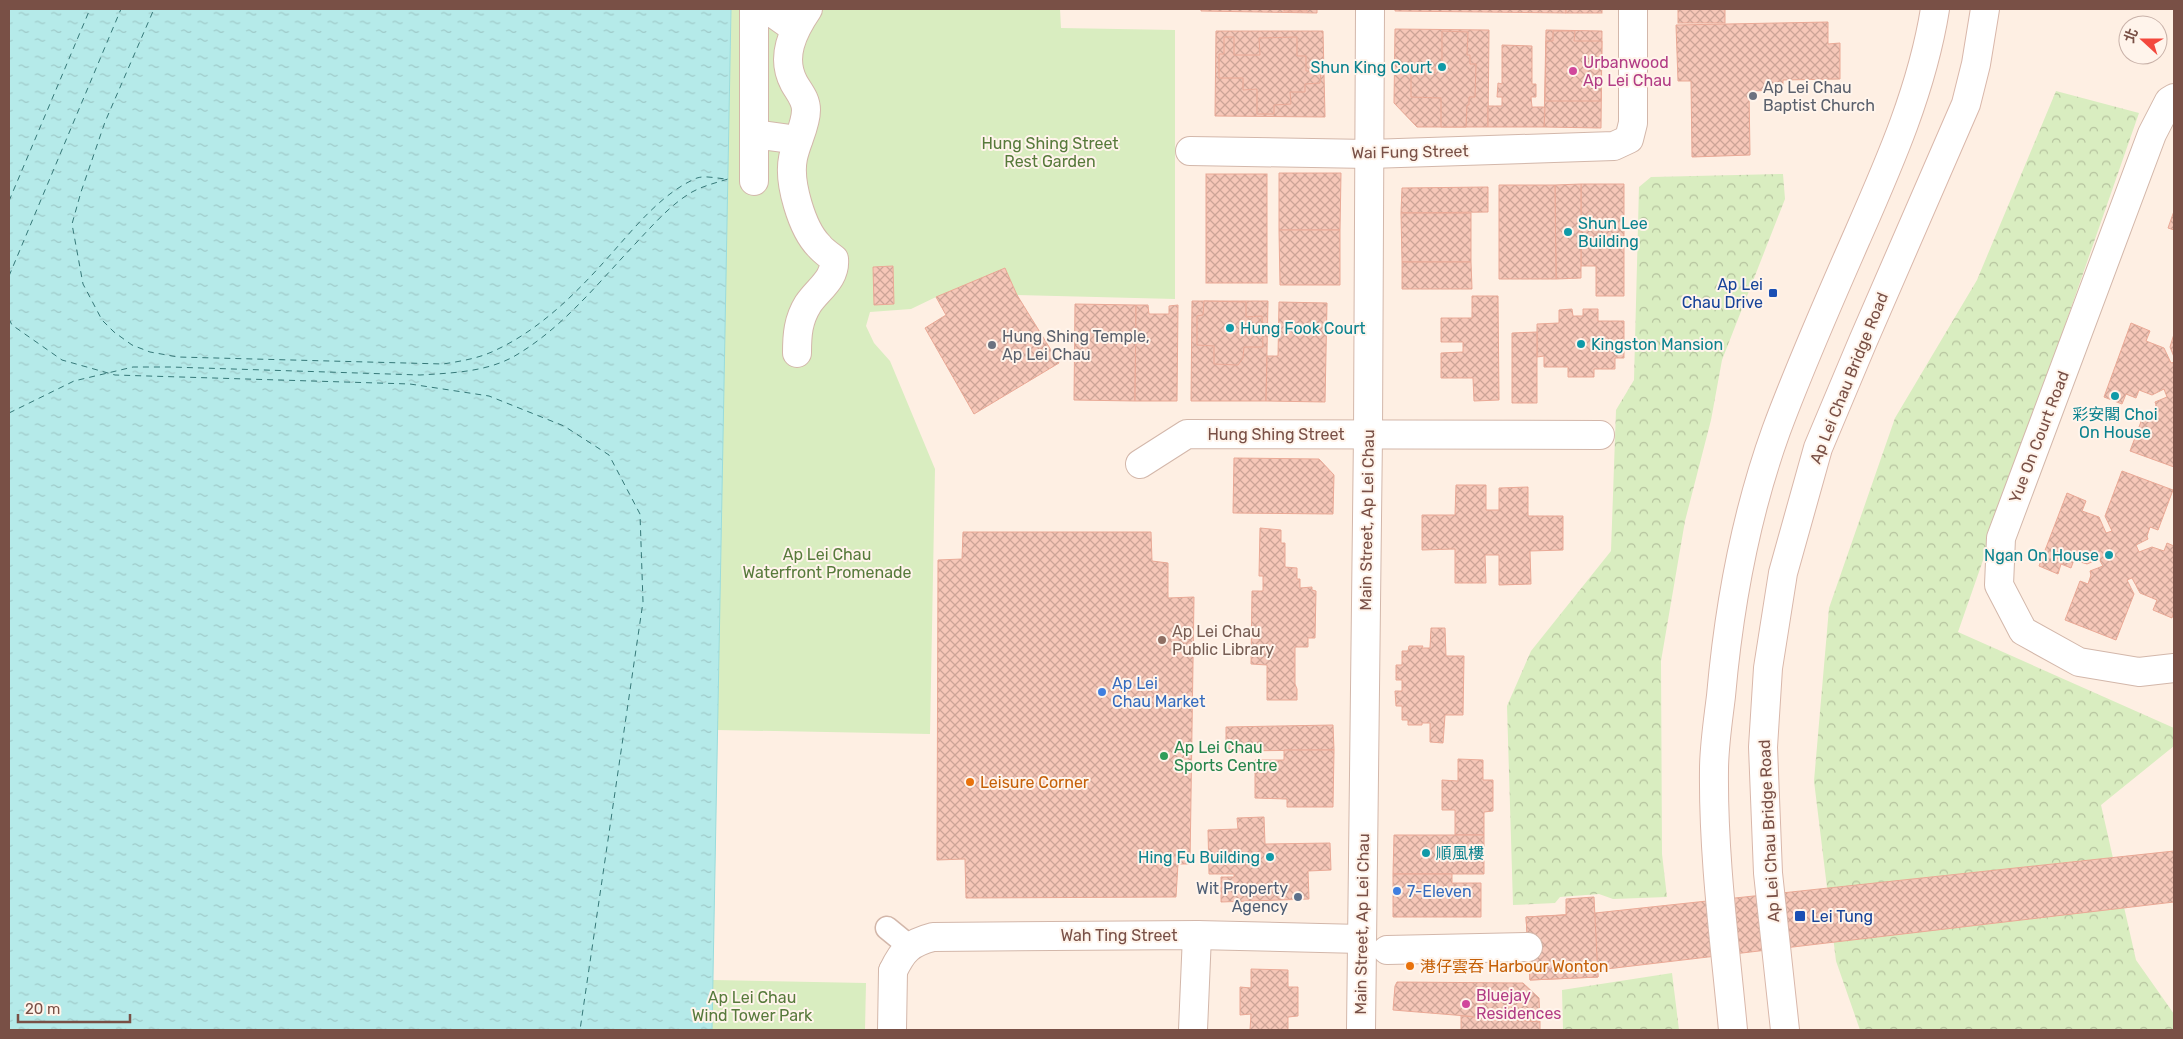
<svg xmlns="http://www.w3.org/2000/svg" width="2183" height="1039" font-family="Rubik,'Noto Sans TC',sans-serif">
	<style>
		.forest { fill: url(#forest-crowns) }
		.park { fill: #d9edc0 }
		.water { fill: url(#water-ripples); stroke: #9adcdc }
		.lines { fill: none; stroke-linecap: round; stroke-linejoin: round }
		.ferry { stroke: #357878; stroke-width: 1; stroke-dasharray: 6 5; stroke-linecap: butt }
		.building { fill: url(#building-cross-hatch); stroke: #eaa996 }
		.service-casing { stroke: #d3b7aa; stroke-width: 25 }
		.pedestrian-casing { stroke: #d3b7aa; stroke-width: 30 }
		.minor-casing { stroke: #d3b7aa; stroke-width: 30 }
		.secondary-casing { stroke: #d9b7aa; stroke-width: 30 }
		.service { stroke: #fff; stroke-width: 22 }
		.pedestrian { stroke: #fff; stroke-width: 28 }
		.minor { stroke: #fff; stroke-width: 28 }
		.secondary { stroke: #fff; stroke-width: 28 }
		.culture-dot { fill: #0f9aa8; stroke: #fff4eb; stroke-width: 2 }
		.hotel-dot { fill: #d1479c; stroke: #fff4eb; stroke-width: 2 }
		.worship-dot { fill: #6b7280; stroke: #fff4eb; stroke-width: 2 }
		.transit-dot { fill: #1a4fb4; stroke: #fff4eb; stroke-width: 2 }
		.education-dot { fill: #8d6e63; stroke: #fff4eb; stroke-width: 2 }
		.shop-dot { fill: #3f7fe0; stroke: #fff4eb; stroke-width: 2 }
		.leisure-dot { fill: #2e9e5b; stroke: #fff4eb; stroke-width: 2 }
		.food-dot { fill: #e8710a; stroke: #fff4eb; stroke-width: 2 }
		.service-dot { fill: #5c6f8a; stroke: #fff4eb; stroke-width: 2 }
		.labels { text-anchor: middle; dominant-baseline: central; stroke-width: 4; stroke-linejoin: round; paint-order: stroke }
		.hotel-label { font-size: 16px; fill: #b23c85; stroke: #fff4eb; text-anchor: start }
		.culture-label { font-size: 16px; fill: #0d838f; stroke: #fff4eb; text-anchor: start }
		.worship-label { font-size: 16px; fill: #5b616d; stroke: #fff4eb; text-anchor: start }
		.park-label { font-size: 16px; fill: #577a3b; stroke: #fff4eb }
		.street-label { font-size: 16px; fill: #795046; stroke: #fff4eb }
		.transit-label { font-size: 16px; fill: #164399; stroke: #fff4eb; text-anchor: end }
		.education-label { font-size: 16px; fill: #785e54; stroke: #fff4eb; text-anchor: start }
		.shop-label { font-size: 16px; fill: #366cbe; stroke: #fff4eb; text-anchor: start }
		.leisure-label { font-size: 16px; fill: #27864d; stroke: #fff4eb; text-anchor: start }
		.food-label { font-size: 16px; fill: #c56008; stroke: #fff4eb; text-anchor: start }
		.service-label { font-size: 16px; fill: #4e5e75; stroke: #fff4eb; text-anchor: end }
	</style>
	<defs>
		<pattern id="forest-crowns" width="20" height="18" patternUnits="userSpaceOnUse" patternTransform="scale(1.25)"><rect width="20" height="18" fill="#d9edc0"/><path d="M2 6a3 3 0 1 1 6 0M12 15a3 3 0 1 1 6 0" fill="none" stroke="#b5c29e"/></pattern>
		<pattern id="water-ripples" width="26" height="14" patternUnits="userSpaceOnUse" patternTransform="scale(1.25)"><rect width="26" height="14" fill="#b5eae9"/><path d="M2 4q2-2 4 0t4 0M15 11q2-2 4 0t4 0" fill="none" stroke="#9fcac9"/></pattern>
		<pattern id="building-cross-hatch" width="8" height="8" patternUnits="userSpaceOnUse" patternTransform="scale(1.25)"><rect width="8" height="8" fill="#f6c7b8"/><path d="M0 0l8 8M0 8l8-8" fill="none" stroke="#cca497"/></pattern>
	</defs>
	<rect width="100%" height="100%" fill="#feefe3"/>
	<g class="forest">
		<polygon points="2056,91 2139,113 1958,632 2174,728 2174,746 2101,805 2136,960 2174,1014 2174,1030 1860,1030 1836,961 1814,781 1829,608 1895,418 1977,280"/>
		<polygon points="1783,174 1785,199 1722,360 1711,420 1685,521 1661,661 1662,854 1667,897 1613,899 1599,894 1560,897 1555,903 1513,905 1507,706 1531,651 1611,551 1616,410 1634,380 1639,187 1651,177"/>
		<polygon points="1672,973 1679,1030 1563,1030 1562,990"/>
	</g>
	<g class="park">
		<polygon points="731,9 1060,9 1061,28 1175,30 1175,299 1017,295 936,297 911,309 870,312 866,326 874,343 890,361 935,469 930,734 717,730"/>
		<polygon points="713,980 866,983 865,1030 712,1030"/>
	</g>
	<polygon class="water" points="9,9 731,9 712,1030 9,1030"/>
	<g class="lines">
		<g class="ferry">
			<polyline points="9,201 90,9"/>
			<polyline points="9,276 121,9"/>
			<polyline points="9,319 12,325 62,360 115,375 410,384 489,396 564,426 609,455 640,514 643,602 580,1030"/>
			<path d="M9,413L74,381L133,367H171L420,375C452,373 485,372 513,357C562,329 598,283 636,243C653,225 670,205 692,192C703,186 715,183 728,179C719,179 706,175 697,178C666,191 641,220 619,245C585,284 546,326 498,349C481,358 462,361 443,364L178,357L150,352L132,345L114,332L102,320L83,284L72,224L81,192L105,122L154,9"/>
		</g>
	</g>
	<g class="building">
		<polygon points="1201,9 1317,9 1317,13 1201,11"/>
		<rect x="1284" y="9" width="23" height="2"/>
		<polygon points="1395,9 1566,9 1566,13 1395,11"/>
		<rect x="1566" y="9" width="36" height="4"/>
		<rect x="1678" y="9" width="47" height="14"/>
		<polygon points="1828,22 1828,44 1840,43 1840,79 1783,80 1783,90 1749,91 1750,155 1692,157 1691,81 1678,81 1676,25"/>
		<polygon points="1395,29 1489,30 1488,127 1417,127 1394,103"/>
		<polygon points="1546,30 1602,31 1601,128 1544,127"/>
		<polygon points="1216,31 1323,31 1325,117 1215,116"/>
		<polygon points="1442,31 1468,32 1467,55 1470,55 1470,64 1476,64 1475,97 1469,97 1469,105 1467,105 1466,127 1441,127 1441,98 1411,97 1411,73 1435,73 1435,69 1442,69"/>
		<polygon points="1553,31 1575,31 1574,41 1602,41 1601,101 1545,101 1546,41 1553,41"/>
		<polygon points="1224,37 1234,37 1234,55 1260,55 1259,38 1297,37 1297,56 1306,56 1306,71 1321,71 1320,83 1305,84 1305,92 1290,92 1291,104 1274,105 1274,114 1257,114 1257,89 1243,90 1243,78 1219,78 1219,54 1224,54"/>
		<polygon points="1502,45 1532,46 1532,84 1536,84 1536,97 1531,97 1532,107 1545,107 1544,127 1488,127 1488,106 1502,106 1502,97 1497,97 1498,83 1502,84"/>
		<polygon points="1279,173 1341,173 1340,230 1279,230"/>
		<rect x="1206" y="174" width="61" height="109"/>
		<polygon points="1581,184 1624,184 1624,296 1596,296 1596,266 1581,266"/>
		<polygon points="1581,184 1581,278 1556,279 1555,185"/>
		<polygon points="1499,185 1555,185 1556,279 1499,279"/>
		<polygon points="1488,187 1488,212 1401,213 1402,188"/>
		<polygon points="2174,211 2174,230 2168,228"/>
		<polygon points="1401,213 1471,213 1471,262 1402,262"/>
		<polygon points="1279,230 1340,230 1340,285 1280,285"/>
		<polygon points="1402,262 1471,262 1472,289 1402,289"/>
		<polygon points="893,266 894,304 874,305 873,267"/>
		<polygon points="1005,268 1017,295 1059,363 974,414 925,328 946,315 936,297"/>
		<polygon points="1472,296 1498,296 1499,400 1474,401 1473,378 1441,378 1441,353 1463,352 1463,342 1441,342 1441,318 1472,318"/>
		<polygon points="1192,301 1268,301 1266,401 1191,401"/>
		<polygon points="1204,301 1246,302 1246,317 1262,316 1263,347 1244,347 1243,358 1238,365 1214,364 1214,346 1197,345 1197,316 1203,315"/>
		<polygon points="1279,302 1327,303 1325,402 1266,401 1267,356 1278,356"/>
		<polygon points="1075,304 1136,305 1135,401 1074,400"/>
		<polygon points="1136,305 1148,305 1149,314 1169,314 1169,306 1178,305 1177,401 1135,401"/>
		<polygon points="1572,309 1573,316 1583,316 1583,309 1598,309 1598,321 1624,321 1624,358 1615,358 1615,369 1594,369 1594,377 1568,377 1568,367 1544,367 1544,356 1537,357 1537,324 1559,323 1559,310"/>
		<polygon points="2131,323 2150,331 2146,341 2164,348 2171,363 2174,362 2174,467 2130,451 2145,411 2153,414 2156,405 2155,402 2167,397 2164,389 2152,395 2139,390 2136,398 2126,394 2122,404 2104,397"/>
		<polygon points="1537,332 1537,403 1512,403 1512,333"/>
		<polygon points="2174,334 2174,357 2170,347"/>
		<polygon points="1234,458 1319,459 1334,475 1333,514 1233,513"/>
		<polygon points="2122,471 2173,490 2158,530 2150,527 2147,536 2148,539 2136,545 2139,552 2152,547 2164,551 2167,543 2174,546 2174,611 2172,618 2153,610 2157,600 2140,593 2132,578 2127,580 2134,594 2116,640 2065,620 2080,581 2088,584 2091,575 2090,571 2103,566 2099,559 2087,564 2074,560 2071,568 2061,564 2058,574 2039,566 2067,493 2086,501 2082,511 2099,517 2106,533 2112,531 2105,516"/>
		<polygon points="1456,485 1486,485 1486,510 1499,510 1499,488 1528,487 1528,516 1563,516 1563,550 1530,551 1531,584 1499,585 1499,555 1485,555 1486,583 1455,583 1455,549 1422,550 1422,515 1455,515"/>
		<polygon points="1260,528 1281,530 1281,543 1285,543 1285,567 1297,568 1297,579 1300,579 1300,588 1312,587 1312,590 1316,591 1315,638 1308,638 1308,647 1295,647 1295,684 1297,689 1297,700 1267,700 1267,665 1251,664 1252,591 1263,591 1263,576 1259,576"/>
		<polygon points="963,532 1151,532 1152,561 1168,563 1168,598 1194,597 1190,864 1178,864 1176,897 966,898 965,859 937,860 938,560 962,559"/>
		<polygon points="1431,628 1445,628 1446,656 1464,656 1463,715 1445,715 1443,743 1430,742 1430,723 1422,723 1422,725 1408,725 1408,720 1402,720 1402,706 1396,706 1395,691 1402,691 1402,680 1396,680 1396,665 1402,665 1402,651 1408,651 1409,646 1423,646 1422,648 1430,648"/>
		<polygon points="1333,725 1334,750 1226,751 1226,727"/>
		<polygon points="1284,750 1334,750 1333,807 1287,807 1287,799 1255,798 1255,760 1284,760"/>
		<polygon points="1458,759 1483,760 1483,780 1493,780 1493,811 1484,812 1484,835 1455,835 1455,810 1442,810 1442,780 1458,781"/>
		<polygon points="1264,817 1265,844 1330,843 1331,870 1308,871 1309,899 1221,902 1221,877 1234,877 1234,874 1209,874 1208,830 1238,829 1237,818"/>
		<polygon points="1394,835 1484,835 1484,848 1460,848 1460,859 1484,859 1484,874 1393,874"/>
		<polygon points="2174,851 2174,902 1598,970 1598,977 1530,980 1526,917 1595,913"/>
		<polygon points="1393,874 1452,874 1452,883 1481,883 1481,917 1393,917"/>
		<polygon points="1594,897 1598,977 1530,980 1526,917 1566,915 1566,899"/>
		<polygon points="1251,969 1288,970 1288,987 1298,987 1298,1016 1288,1017 1288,1030 1250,1030 1251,1014 1240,1015 1240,987 1251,988"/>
		<polygon points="1397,982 1523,983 1539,998 1540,1022 1393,1010 1395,986"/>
		<polygon points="1461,1016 1540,1022 1540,1030 1461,1030"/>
	</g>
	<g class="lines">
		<defs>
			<polyline id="service" points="887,928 909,946"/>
			<g id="pedestrian">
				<polyline points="767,9 794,28"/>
				<polyline points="754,134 798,140"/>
				<polyline points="754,181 754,9"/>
				<path d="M797,353C797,335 798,320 808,304C818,289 836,279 834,259C829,255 823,251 819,246C802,229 788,182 793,158C796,142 806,126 806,110C806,99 799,92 794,83C780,57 793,31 808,9"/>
				<polyline points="1387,950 1528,947"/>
				<polyline points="892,1030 893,971"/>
			</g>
			<g id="minor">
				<polyline points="2174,98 2169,101 2152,134 2001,538 1999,585 2023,631 2079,662 2139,672 2174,668"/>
				<polyline points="1190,151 1369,154 1614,146 1629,139 1633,123 1633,9"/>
				<polyline points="1140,464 1187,434 1600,435"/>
				<path d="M893,971C903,950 910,943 933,937L1197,935L1361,939"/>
				<polyline points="1193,1030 1197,935"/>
				<polyline points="1361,1030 1368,434 1370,9"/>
			</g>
			<g id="secondary">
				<path d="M1733,1030C1725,944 1713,857 1714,770C1714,746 1718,721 1721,696C1729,606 1745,517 1776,431C1800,366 1828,303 1856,239C1889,164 1922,90 1935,9"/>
				<polyline points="1785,1030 1768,873 1763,747 1768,668 1783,573 1818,448 1863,341 1966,104 1976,64 1985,9"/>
			</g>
		</defs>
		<use href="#service" class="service-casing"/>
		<use href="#pedestrian" class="pedestrian-casing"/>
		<use href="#minor" class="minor-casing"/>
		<use href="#secondary" class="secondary-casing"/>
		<use href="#service" class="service"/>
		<use href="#pedestrian" class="pedestrian"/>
		<use href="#minor" class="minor"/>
		<use href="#secondary" class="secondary"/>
	</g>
	<g class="culture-dot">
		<circle cx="1442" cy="67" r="5"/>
		<circle cx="1568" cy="232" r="5"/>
		<circle cx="1230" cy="328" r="5"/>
		<circle cx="1581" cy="344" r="5"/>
		<circle cx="2115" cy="396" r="5"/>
		<circle cx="2109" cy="555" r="5"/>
		<circle cx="1426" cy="853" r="5"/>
		<circle cx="1270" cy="857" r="5"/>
	</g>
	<g class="hotel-dot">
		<circle cx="1573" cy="71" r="5"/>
		<circle cx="1466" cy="1004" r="5"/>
	</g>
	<g class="worship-dot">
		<circle cx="1753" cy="96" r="5"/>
		<circle cx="992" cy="345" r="5"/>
	</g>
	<g class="transit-dot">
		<rect x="1768" y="288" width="10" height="10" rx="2.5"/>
		<rect x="1794" y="910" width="12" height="12" rx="2.5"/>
	</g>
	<circle class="education-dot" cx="1162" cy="640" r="5"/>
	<g class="shop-dot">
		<circle cx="1102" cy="692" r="5"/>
		<circle cx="1397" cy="891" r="5"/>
	</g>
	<circle class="leisure-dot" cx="1164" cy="756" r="5"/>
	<g class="food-dot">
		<circle cx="970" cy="782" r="5"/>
		<circle cx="1410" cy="966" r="5"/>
	</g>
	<circle class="service-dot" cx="1298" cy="897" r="5"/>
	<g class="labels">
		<g class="hotel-label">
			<text x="1583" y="62">Urbanwood<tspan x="1583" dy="18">Ap Lei Chau</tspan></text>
			<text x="1476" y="995">Bluejay<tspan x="1476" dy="18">Residences</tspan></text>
		</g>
		<g class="culture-label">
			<text x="1432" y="67" text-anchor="end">Shun King Court</text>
			<text x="1578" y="223">Shun Lee<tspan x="1578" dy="18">Building</tspan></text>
			<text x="1240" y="328">Hung Fook Court</text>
			<text x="1591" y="344">Kingston Mansion</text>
			<text x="2115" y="414" text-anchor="middle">彩安閣 Choi<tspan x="2115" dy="18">On House</tspan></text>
			<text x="2099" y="555" text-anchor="end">Ngan On House</text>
			<text x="1436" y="853">順風樓</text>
			<text x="1260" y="857" text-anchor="end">Hing Fu Building</text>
		</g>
		<g class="worship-label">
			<text x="1763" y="87">Ap Lei Chau<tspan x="1763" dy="18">Baptist Church</tspan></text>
			<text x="1002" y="336">Hung Shing Temple,<tspan x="1002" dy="18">Ap Lei Chau</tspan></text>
		</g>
		<g class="park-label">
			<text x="1050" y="143">Hung Shing Street<tspan x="1050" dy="18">Rest Garden</tspan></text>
			<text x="827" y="554">Ap Lei Chau<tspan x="827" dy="18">Waterfront Promenade</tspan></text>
			<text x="752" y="997">Ap Lei Chau<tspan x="752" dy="18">Wind Tower Park</tspan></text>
		</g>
		<g class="street-label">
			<text transform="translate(1410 152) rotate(-1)">Wai Fung Street</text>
			<text transform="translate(1849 378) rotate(-68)">Ap Lei Chau Bridge Road</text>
			<text x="1276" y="434">Hung Shing Street</text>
			<text transform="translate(2039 437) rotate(-69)">Yue On Court Road</text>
			<text transform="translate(1367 520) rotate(-89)">Main Street, Ap Lei Chau</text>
			<text transform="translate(1769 831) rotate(-93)">Ap Lei Chau Bridge Road</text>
			<text transform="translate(1362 924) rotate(-89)">Main Street, Ap Lei Chau</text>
			<text x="1119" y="935">Wah Ting Street</text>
		</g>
		<g class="transit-label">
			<text x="1763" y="284">Ap Lei<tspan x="1763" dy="18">Chau Drive</tspan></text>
			<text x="1811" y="916" text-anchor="start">Lei Tung</text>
		</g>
		<g class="education-label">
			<text x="1172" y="631">Ap Lei Chau<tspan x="1172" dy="18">Public Library</tspan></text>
		</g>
		<g class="shop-label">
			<text x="1112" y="683">Ap Lei<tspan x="1112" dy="18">Chau Market</tspan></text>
			<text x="1407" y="891">7-Eleven</text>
		</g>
		<g class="leisure-label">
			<text x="1174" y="747">Ap Lei Chau<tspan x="1174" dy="18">Sports Centre</tspan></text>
		</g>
		<g class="food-label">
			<text x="980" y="782">Leisure Corner</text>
			<text x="1420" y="966">港仔雲吞 Harbour Wonton</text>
		</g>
		<g class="service-label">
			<text x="1288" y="888">Wit Property<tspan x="1288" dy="18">Agency</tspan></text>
		</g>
	</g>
	<rect width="2183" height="1039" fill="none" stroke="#795046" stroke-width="20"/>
	<g transform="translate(2143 40) rotate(291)"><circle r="24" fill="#fff4eb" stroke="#c9b2a9"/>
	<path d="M0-4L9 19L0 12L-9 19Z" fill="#f3483d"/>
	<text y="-8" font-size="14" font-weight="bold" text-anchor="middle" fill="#795046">北</text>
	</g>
	<path d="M18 1014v8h112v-8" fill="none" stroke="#795046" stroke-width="2.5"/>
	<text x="25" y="1014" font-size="15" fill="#795046" stroke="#fff4eb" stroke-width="4" paint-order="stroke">20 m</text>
</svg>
